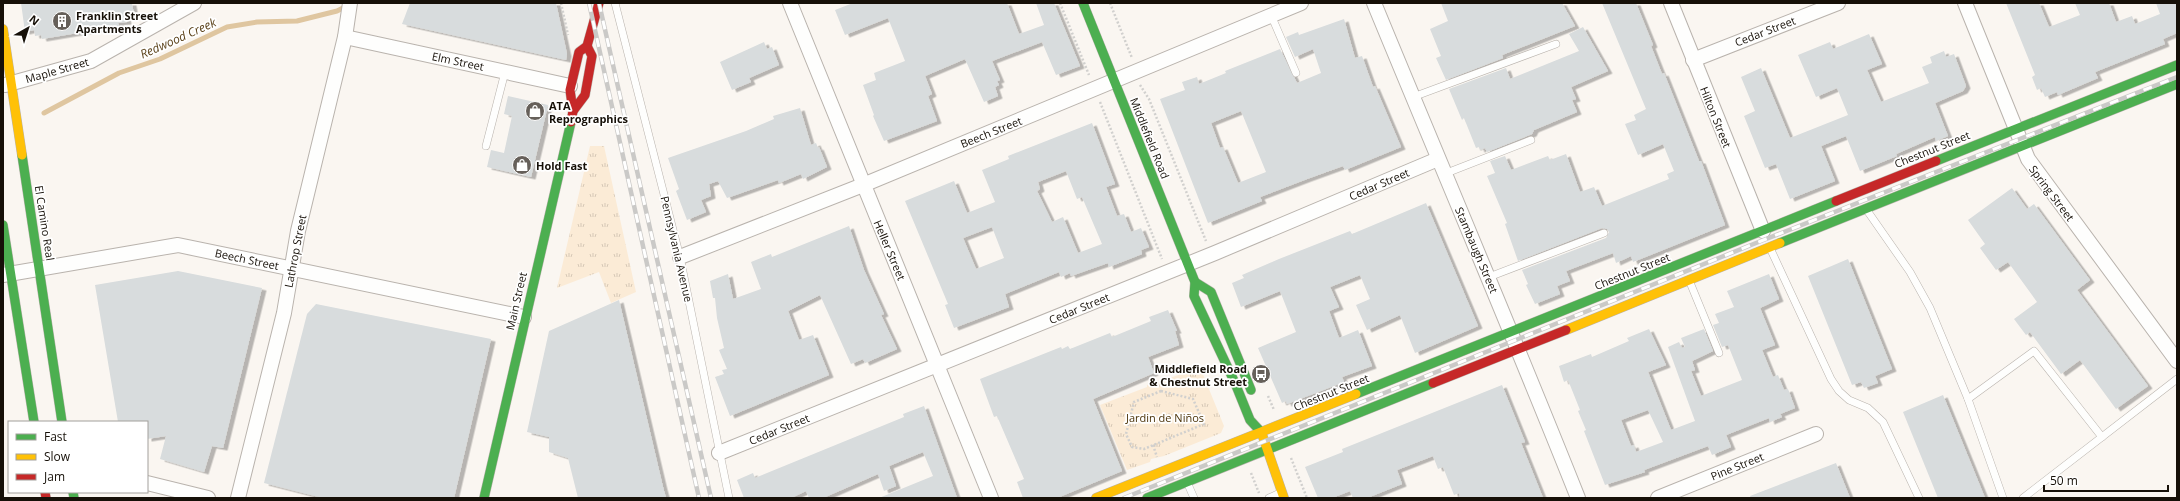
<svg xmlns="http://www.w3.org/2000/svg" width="2180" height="501" font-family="'Open Sans',sans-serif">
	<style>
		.grass { fill: url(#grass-tufts) }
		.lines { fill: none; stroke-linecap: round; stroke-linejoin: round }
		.stream { stroke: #dfc6a0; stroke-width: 5 }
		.building { fill: #d8dcdd; fill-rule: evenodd; filter: url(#shadow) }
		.lane-casing { stroke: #b9b3ad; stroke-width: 8 }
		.street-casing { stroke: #b9b3ad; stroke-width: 16 }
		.fast-casing { stroke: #b9b3ad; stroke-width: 10 }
		.slow-casing { stroke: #b9b3ad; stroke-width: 10 }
		.jam-casing { stroke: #b9b3ad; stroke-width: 10 }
		.path { stroke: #d1d0ce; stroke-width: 2.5; stroke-dasharray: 2 2; stroke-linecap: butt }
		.lane { stroke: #fefefd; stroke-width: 7 }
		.street { stroke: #fefefd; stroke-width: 14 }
		.fast { stroke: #4caf50; stroke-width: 9 }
		.slow { stroke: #ffc107; stroke-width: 9 }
		.jam { stroke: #c62828; stroke-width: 9 }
		.rail-casing { stroke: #cac9c7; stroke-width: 4.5 }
		.rail { stroke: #fff; stroke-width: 3; stroke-dasharray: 9; stroke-linecap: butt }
		.labels { text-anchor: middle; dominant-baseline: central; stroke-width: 3.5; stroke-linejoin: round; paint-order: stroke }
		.poi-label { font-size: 11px; font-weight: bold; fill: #161008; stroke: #fff; text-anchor: start }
		.street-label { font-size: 11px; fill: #161008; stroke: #fff }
		.park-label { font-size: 11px; fill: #4b3309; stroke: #fff }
		.water-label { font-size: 12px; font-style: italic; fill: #5c431b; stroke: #fff }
	</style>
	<defs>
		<pattern id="grass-tufts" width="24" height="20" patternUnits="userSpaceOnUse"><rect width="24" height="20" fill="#fbebd6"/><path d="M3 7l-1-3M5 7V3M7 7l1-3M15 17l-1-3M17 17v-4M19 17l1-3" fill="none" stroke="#d6c8b6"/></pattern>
		<filter id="shadow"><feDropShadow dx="4.5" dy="2.5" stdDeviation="0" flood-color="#0004"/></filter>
	</defs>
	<rect width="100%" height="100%" fill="#faf6f1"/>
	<g class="grass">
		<polygon points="590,146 604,146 636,292 611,303 599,272 557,288"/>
		<polygon points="1200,367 1224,426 1221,433 1164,456 1151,459 1150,462 1127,470 1100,405 1147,387 1147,385 1158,380 1159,382"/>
	</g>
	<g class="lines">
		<polyline class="stream" points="44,113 119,73 160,59 227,27 257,22 297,21 337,11 347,6"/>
	</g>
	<g class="building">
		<polygon points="21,3 132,3 134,15 126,16 127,22 118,23 119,26 42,39 41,35 35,36 34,30 25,32"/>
		<polygon points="410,3 556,3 567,54 566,60 402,24"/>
		<polygon points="853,3 1007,3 1019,34 1044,25 1036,3 1054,3 1080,66 1056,75 1042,42 992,61 1000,80 997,81 999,85 995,87 998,96 984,102 965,59 925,76 932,94 928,96 937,121 884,141 873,116 874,115 863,85 876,80 874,73 905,61 888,18 845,35 835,10"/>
		<polygon points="1441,3 1562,3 1575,26 1502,55 1503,58 1446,80 1436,58 1441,56 1430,29 1448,21"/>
		<polygon points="1602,3 1636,3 1653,45 1651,46 1662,74 1664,73 1699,161 1701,161 1725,225 1633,262 1631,256 1616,263 1613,253 1566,271 1570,281 1557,286 1560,294 1535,304 1526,285 1528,284 1522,270 1606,238 1609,232 1607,229 1602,228 1518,261 1505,224 1507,223 1487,176 1495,173 1490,161 1505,156 1511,170 1548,156 1550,160 1566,154 1580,192 1594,187 1602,206 1669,179 1667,174 1674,171 1663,144 1638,155 1625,124 1636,120 1634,115 1646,109"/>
		<polygon points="2006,3 2039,3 2049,27 2080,15 2075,3 2109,3 2116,22 2132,16 2135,24 2160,14 2156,3 2177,3 2177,33 2163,39 2165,44 2095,72 2098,78 2058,95 2057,92 2045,97 2041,88 2037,90 2032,77 2035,75"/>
		<path d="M1344,19L1355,58L1362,56L1373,87L1375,86L1401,147L1345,170L1343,166L1307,179L1260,197L1262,201L1208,223L1160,99L1185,90L1182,82L1197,77L1199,84L1226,73L1225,71L1280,49L1297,83L1321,73L1313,49L1295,57L1286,37L1298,32L1299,35ZM1241,111L1266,172L1238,183L1223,147L1220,148L1211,123Z"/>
		<polygon points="1583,27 1608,71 1571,87 1576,99 1572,100 1577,112 1534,130 1532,134 1487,152 1485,148 1480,150 1479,147 1476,148 1464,118 1462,120 1449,89 1506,68 1510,79 1579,51 1569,34"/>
		<polygon points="1869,34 1882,64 1867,70 1881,102 1929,83 1922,67 1932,63 1930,57 1944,51 1946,57 1954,54 1966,86 1963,91 1935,103 1948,136 1936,141 1935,137 1896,154 1897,156 1860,171 1846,136 1821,146 1835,181 1790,199 1776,164 1765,168 1744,116 1755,111 1741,77 1761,68 1790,138 1848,115 1837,88 1816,97 1798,55 1830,42 1833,49"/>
		<polygon points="764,42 767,49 772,47 779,65 749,78 751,82 732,90 720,62"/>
		<polygon points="508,96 548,105 531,177 487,167 491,150 504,153 512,116 504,114"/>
		<polygon points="800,108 811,145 816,143 818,148 819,147 827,167 803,179 801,174 779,183 778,180 727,198 718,181 709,184 711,196 701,200 706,212 687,220 676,191 679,189 668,158 746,131 774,119 773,116"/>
		<path d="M1092,123L1115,184L1106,187L1117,216L1124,214L1131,232L1141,228L1149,247L1141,250L1142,254L1109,267L1108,263L1071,276L1070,273L1061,277L1059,272L1005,294L1009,307L954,328L945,305L948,304L905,201L954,181L967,213L995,202L982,170L1009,159L1008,156ZM1066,171L1077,199L1082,197L1102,244L1078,253L1063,217L1052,222L1037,191L1040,189L1038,182ZM992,227L1004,258L976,269L963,238Z"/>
		<polygon points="2012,188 2027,209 2034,204 2090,280 2077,290 2148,386 2116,409 2080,360 2061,374 2030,332 2026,335 2014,319 2037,302 2008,262 1996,270 1980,248 1985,244 1968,220"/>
		<polygon points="1426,203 1478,326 1415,353 1400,315 1367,330 1356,305 1370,299 1360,275 1330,287 1339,307 1329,311 1339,338 1358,330 1372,366 1342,377 1344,382 1287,404 1286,401 1282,403 1258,348 1296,332 1280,291 1241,307 1232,283 1244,278 1242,275 1279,259 1350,231 1352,234"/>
		<polygon points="849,226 864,270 884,314 881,315 897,349 865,363 863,359 851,364 820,295 788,311 799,340 813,335 829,375 730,416 715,377 724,374 722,370 727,369 719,350 724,348 717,318 715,298 713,298 710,281 728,274 733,299 761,289 751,262 771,254 772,257"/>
		<polygon points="1848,259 1892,369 1875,376 1878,383 1864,388 1861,382 1852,385 1808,276"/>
		<polygon points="178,271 262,288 223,448 212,446 204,472 160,459 166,436 147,439 147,422 118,422 95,285"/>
		<path d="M1769,274L1779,299L1760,308L1775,345L1762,350L1773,377L1778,375L1784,390L1788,389L1795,408L1780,414L1782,417L1770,422L1769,418L1726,435L1731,447L1712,455L1708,446L1644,470L1645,472L1605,485L1584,431L1586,430L1578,411L1580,410L1568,380L1564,382L1559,366L1591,354L1592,357L1629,341L1627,338L1649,329L1666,365L1648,372L1671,430L1695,421L1668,347L1679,342L1682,348L1685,347L1681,338L1704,329L1713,351L1692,361L1695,370L1691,371L1701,396L1742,380L1728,345L1722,347L1713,325L1719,323L1715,314L1734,307L1727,291ZM1648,410L1663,442L1636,452L1634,445L1631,446L1621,420Z"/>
		<polygon points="619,300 663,487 666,498 578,498 568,458 549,452 549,437 527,432 549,331"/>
		<polygon points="316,304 491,339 454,498 323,498 264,483 307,314"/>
		<polygon points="1168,310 1177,331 1175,331 1179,345 1148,357 1154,373 1093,399 1122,471 1057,498 1023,498 1017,482 1024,479 997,416 994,417 980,379 1061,347 1062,349 1068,346 1070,349 1110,333 1112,337 1151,321 1149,317"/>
		<polygon points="1502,385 1525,442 1521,443 1543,498 1460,498 1459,493 1454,495 1443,467 1438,469 1433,456 1397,470 1402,484 1367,498 1353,498 1350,491 1332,498 1318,498 1305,467 1343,452 1342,449"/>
		<polygon points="1943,395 1985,498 1938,498 1903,412"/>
		<polygon points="924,406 957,498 879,498 933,476 923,452 889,466 896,486 884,491 878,474 823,498 809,498 806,491 791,498 744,498 737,480 753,473 755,478 904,417 903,414"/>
		<polygon points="1836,463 1850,498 1751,498 1750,496"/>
	</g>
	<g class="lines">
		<defs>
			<g id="lane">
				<polyline points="615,3 680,257 729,498"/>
				<polyline points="1271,15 1296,73"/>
				<polyline points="1413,97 1556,44"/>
				<polyline points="486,146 505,72"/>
				<polyline points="1444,174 1531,140"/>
				<polyline points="1866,209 1910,272 1930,308 1968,399 2034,351 2102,437"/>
				<polyline points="1770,248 1831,379 1839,391 1849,400 1868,408 1883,422 1919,498"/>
				<polyline points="1489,277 1604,233"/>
				<polyline points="1689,280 1719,353"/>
				<polyline points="1968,399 2003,498"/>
				<polyline points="1187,482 1194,498"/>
				<polyline points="1269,498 1282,492"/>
				<polyline points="2023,498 2177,379"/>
			</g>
			<g id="street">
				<path d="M790,3C856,168 925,332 991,498"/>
				<path d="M1374,3C1442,168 1512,332 1578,498"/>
				<polyline points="1671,3 1763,231"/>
				<polyline points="1965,3 2028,159 2177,361"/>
				<polyline points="345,37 570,86"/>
				<polyline points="1693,60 1838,3"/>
				<polyline points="5,85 91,61 194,3"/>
				<polyline points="680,257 863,185 1301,3"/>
				<polyline points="3,275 178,245 524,317"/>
				<polyline points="719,453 1215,253 1438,159"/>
				<polyline points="147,483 208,498"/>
				<polyline points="238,498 284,313 298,231 345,37 350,3"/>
				<polyline points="1658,498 1816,434"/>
			</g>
			<g id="fast">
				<polyline points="1083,3 1195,282 1194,296 1235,383 1250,420 1262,433"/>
				<polyline points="22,155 62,422"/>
				<polyline points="1936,161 2177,65"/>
				<polyline points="3,225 34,422"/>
				<polyline points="1780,243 2177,84"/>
				<polyline points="1195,282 1211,292 1251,390"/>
				<polyline points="1356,394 1836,201"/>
				<polyline points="73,492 74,498"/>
				<polyline points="484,498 571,122"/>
				<polyline points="1147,498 1433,383"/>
			</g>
			<g id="slow">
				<polyline points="3,29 22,155"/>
				<polyline points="1566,330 1780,243"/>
				<polyline points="1263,437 1284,498"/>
				<polyline points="1096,498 1356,394"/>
			</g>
			<g id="jam">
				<polyline points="573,111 585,95 592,56 587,46"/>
				<polyline points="571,122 573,111 570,90 579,52 587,46 599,3"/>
				<polyline points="1836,201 1936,161"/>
				<polyline points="1433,383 1566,330"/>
				<polyline points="45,492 46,498"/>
			</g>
		</defs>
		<use href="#lane" class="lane-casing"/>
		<use href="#street" class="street-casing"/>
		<use href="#fast" class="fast-casing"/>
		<use href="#slow" class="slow-casing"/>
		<use href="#jam" class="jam-casing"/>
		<g class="path">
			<polyline points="561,3 568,35"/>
			<polyline points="1060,3 1089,75"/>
			<polyline points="1110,3 1132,58"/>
			<polyline points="1140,85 1149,99 1206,241"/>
			<polyline points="1100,102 1162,259"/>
			<polygon points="1161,391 1193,399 1204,424 1144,449 1132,447 1126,434 1134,402"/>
			<polyline points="1268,396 1274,410"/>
			<polyline points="1153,445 1157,457"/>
			<polyline points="1291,458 1307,498"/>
			<polyline points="1251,473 1259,493"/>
		</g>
		<use href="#lane" class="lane"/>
		<use href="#street" class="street"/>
		<use href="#fast" class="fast"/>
		<use href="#slow" class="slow"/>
		<use href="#jam" class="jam"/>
		<defs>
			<g id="rail">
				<polyline points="589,3 699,498"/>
				<polyline points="599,3 711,498"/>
				<polyline points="1124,498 1761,241 2177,77"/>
			</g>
		</defs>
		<use href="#rail" class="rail-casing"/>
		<use href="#rail" class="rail"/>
	</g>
	<defs>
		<symbol id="building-disc" viewBox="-11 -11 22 22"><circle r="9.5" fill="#66605a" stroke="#fff"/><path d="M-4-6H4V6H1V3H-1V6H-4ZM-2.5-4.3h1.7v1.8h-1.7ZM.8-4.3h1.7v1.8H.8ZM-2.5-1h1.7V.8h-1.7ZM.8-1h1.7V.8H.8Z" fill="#fff"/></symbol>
		<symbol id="shop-disc" viewBox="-11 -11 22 22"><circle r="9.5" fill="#66605a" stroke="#fff"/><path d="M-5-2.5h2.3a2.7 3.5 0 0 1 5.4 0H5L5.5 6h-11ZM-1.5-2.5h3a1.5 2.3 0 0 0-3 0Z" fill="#fff"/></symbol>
		<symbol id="bus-disc" viewBox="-11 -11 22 22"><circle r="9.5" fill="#66605a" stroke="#fff"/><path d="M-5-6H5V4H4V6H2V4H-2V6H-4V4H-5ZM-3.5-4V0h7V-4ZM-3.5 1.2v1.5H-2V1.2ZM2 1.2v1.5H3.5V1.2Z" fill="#fff"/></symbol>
	</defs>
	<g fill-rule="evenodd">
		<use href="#building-disc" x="51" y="10" width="22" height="22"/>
		<use href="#shop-disc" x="524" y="100" width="22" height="22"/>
		<use href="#shop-disc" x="511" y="154" width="22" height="22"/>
		<use href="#bus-disc" x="1250" y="363" width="22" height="22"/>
	</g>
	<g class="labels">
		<g class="poi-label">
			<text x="76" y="15">Franklin Street<tspan x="76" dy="13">Apartments</tspan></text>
			<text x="549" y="105">ATA<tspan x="549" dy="13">Reprographics</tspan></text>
			<text x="536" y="165">Hold Fast</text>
			<text x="1247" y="368" text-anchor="end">Middlefield Road<tspan x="1247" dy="13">&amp; Chestnut Street</tspan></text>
		</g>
		<g class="street-label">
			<text transform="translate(1765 31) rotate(-21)">Cedar Street</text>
			<text transform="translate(458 61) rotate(12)">Elm Street</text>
			<text transform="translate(57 70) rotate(-16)">Maple Street</text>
			<text transform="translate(1716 117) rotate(68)">Hilton Street</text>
			<text transform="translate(991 132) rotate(-22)">Beech Street</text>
			<text transform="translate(1150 138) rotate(68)">Middlefield Road</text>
			<text transform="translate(1932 149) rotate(-22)">Chestnut Street</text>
			<text transform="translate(1379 184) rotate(-23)">Cedar Street</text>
			<text transform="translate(2052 193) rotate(53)">Spring Street</text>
			<text transform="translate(45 223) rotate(81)">El Camino Real</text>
			<text transform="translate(677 249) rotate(77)">Pennsylvania Avenue</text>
			<text transform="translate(890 250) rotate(67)">Heller Street</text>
			<text transform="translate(1477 250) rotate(67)">Stambaugh Street</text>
			<text transform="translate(295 251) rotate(-79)">Lathrop Street</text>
			<text transform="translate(247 259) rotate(12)">Beech Street</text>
			<text transform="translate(1632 271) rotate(-22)">Chestnut Street</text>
			<text transform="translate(516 301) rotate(-77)">Main Street</text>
			<text transform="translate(1079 308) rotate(-22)">Cedar Street</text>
			<text transform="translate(1331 392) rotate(-22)">Chestnut Street</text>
			<text transform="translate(779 429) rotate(-22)">Cedar Street</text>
			<text transform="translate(1737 466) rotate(-22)">Pine Street</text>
		</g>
		<g class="park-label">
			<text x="1165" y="417">Jardin de Niños</text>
		</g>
		<g class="water-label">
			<text transform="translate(178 38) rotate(-24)">Redwood Creek</text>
		</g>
	</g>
	<rect width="2180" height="501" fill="none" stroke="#161008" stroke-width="8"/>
	<rect x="8" y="421" width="140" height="72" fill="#ffffff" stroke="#a29f9c"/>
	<rect x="16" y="434" width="20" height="6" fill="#4caf50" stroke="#a29f9c"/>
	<text x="44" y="441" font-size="12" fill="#161008">Fast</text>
	<rect x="16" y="454" width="20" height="6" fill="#ffc107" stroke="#a29f9c"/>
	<text x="44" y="461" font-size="12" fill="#161008">Slow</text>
	<rect x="16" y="474" width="20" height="6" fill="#c62828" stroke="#a29f9c"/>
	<text x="44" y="481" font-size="12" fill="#161008">Jam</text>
	<g transform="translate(28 28) rotate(39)" stroke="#ffffff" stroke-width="3" paint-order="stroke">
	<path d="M0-3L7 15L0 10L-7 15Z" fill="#161008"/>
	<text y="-6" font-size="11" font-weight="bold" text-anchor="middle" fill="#161008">N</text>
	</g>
	<path d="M2044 485v6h124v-6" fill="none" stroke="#161008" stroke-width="2"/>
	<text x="2050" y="485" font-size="12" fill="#161008" stroke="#ffffff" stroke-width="3" paint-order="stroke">50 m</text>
</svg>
